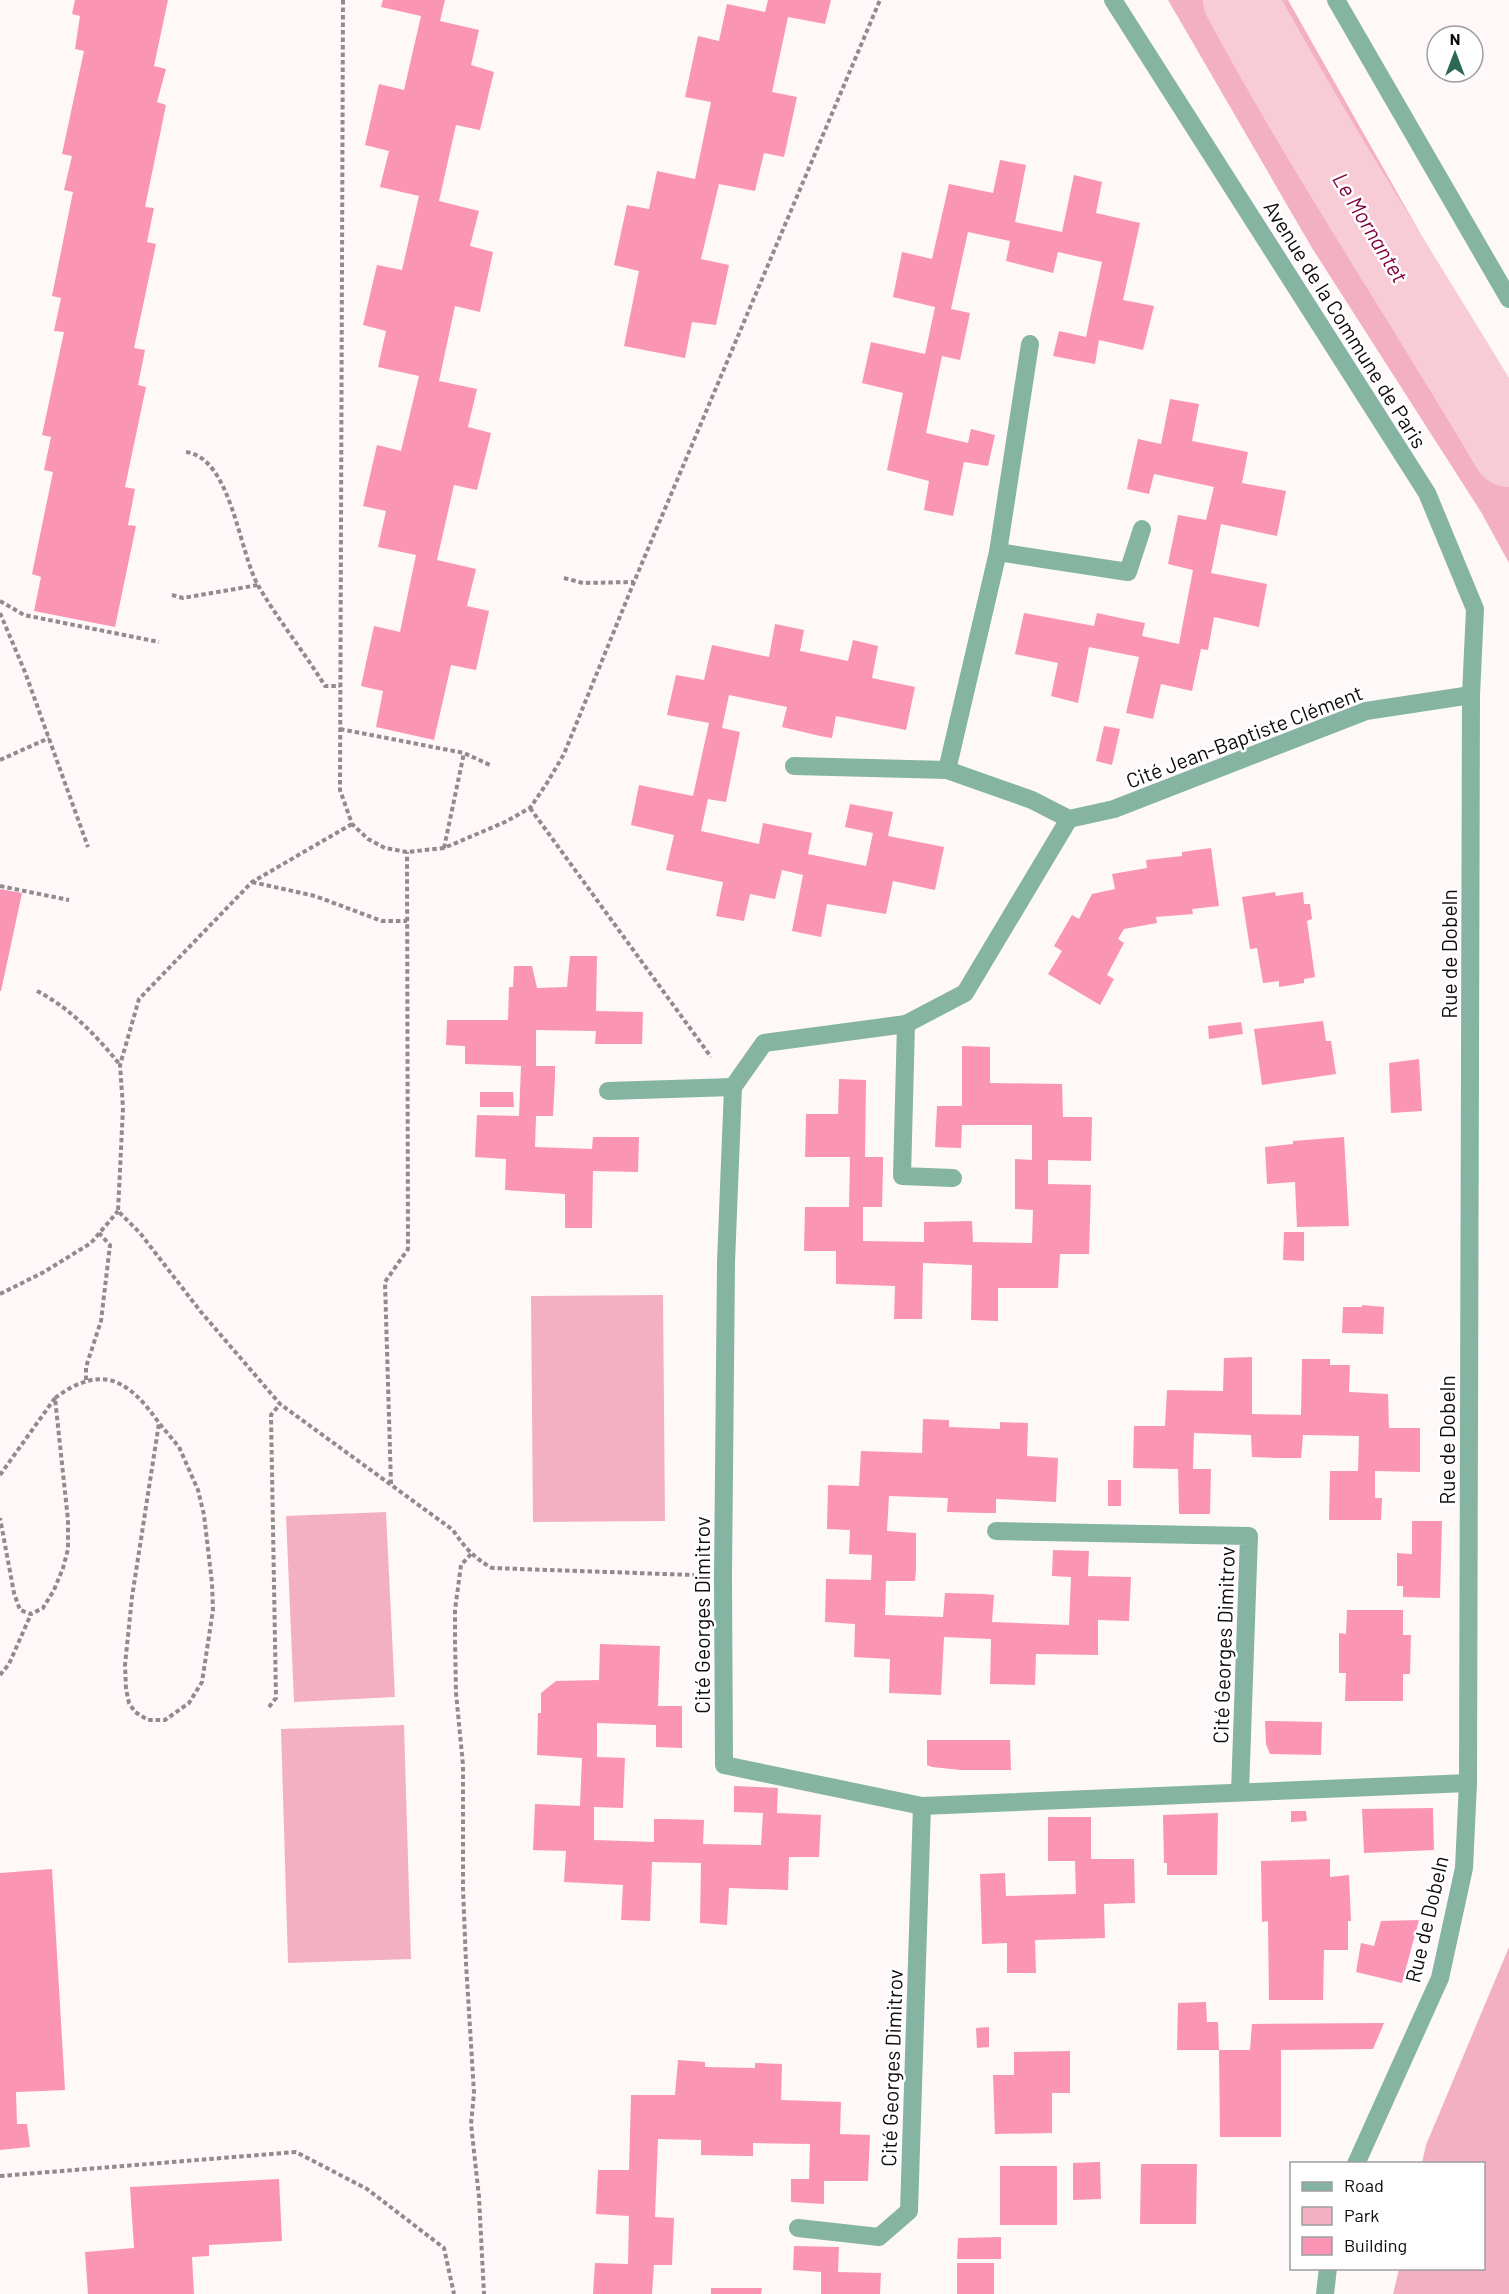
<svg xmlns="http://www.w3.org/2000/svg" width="1509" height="2294" font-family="Barlow,sans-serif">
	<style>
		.green { fill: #f4b0c3 }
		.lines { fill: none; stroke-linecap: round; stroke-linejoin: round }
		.river { stroke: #f7ccd7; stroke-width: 74 }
		.building { fill: #fb95b5 }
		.path { stroke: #918b8d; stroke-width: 4; stroke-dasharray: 4.5 3; stroke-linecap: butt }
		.minor { stroke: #85b4a2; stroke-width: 18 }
		.labels { text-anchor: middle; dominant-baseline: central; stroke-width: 5; stroke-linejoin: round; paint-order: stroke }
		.street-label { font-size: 21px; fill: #0f0a0c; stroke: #fff }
		.water-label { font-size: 22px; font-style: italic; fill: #7e003f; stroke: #fff }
	</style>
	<rect width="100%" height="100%" fill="#fef8f9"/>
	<g class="green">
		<polygon points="1168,0 1288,0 1509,390 1509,563 1481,512 1312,248"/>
		<polygon points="663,1295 665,1521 533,1522 531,1296"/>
		<polygon points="386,1512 395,1697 294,1702 286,1516"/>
		<polygon points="404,1725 411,1959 288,1963 281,1729"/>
		<polygon points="1509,1947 1509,2294 1393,2294 1399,2269 1484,2268 1484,2164 1422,2163 1426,2145"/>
	</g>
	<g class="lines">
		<path class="river" d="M1240,0C1323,154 1420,299 1509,450"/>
	</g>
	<g class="building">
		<polygon points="75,0 168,0 154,66 166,69 157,102 166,105 145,207 154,208 147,242 156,244 134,348 145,350 138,385 146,387 125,487 135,489 128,525 136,526 115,627 34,611 41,577 32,574 53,472 44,470 51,437 42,435 64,332 54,331 61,298 52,296 73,192 64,190 72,156 62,154 84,51 75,49 80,16 72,14"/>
		<polygon points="383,0 445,0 440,21 479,30 471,65 494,72 480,130 456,125 439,201 479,211 470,246 493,252 480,312 455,306 439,381 477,389 468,427 491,433 477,490 454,485 437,560 476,569 467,606 489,611 476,670 451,665 434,740 376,727 383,691 361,686 374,626 400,632 416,555 378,547 386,511 363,506 377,445 401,451 419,376 378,367 386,331 363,325 377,265 402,270 419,196 380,187 389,151 365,145 379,84 404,90 421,16 381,7"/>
		<polygon points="768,0 831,0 825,24 788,17 772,92 797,97 784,157 764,153 755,191 719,184 701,259 729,265 716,325 692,322 685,358 624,346 639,271 614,265 627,205 649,209 657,171 695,179 711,102 685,97 698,36 719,41 727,4 765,12"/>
		<polygon points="1000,160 1026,165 1015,222 1062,232 1074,175 1102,182 1096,213 1140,223 1123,300 1154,306 1143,350 1099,340 1095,364 1053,356 1059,331 1086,337 1102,262 1058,252 1053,273 1006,261 1010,241 968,232 951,309 970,313 965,337 960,360 942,356 926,433 968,443 971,429 995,435 988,466 964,462 953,516 924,510 929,481 887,470 903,393 862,383 871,342 925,354 935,307 893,297 902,252 932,259 949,184 993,193"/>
		<polygon points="1170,399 1199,404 1192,441 1248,452 1242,483 1286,491 1277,536 1221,524 1216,549 1211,573 1267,584 1259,627 1214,617 1208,650 1201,649 1192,691 1161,684 1153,719 1126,713 1139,657 1089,647 1078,703 1051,696 1058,663 1015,654 1024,613 1094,626 1097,613 1120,618 1145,623 1142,636 1179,644 1193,570 1168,564 1178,515 1206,520 1214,487 1154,474 1149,494 1127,489 1138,439 1161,444"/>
		<polygon points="775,624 804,630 800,651 848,661 853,640 878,646 872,678 915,687 906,730 836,716 832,738 820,736 782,727 787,707 729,695 722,728 740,732 726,802 708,799 701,831 759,844 763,823 812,833 808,854 866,866 873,833 845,827 850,804 893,812 888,836 944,847 935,890 893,881 886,914 827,904 821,937 792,931 803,875 782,870 775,899 750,894 744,921 716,916 723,882 666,870 674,835 631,825 639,785 693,796 709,723 667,715 676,675 704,680 712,645 769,657"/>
		<polygon points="1104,726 1120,729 1112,765 1096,761"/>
		<polygon points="1211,848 1219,906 1192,909 1193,914 1156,917 1157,923 1124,929 1118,939 1124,943 1107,975 1114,979 1100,1005 1048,974 1062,951 1054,946 1072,915 1079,919 1092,894 1115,889 1112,874 1147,868 1146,860 1182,856 1182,852"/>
		<polygon points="0,889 22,893 1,991 0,991"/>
		<polygon points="1275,892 1276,896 1303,892 1304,904 1310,904 1312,919 1307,921 1315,977 1304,979 1304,983 1279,987 1279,981 1263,983 1257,948 1250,949 1242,897"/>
		<polygon points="570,956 597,956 596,1011 643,1012 642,1044 595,1044 596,1031 536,1030 536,1066 555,1066 555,1078 553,1116 536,1116 535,1147 592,1149 593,1137 639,1137 638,1172 593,1171 592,1228 565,1228 565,1194 505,1190 506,1159 475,1157 477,1115 519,1116 521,1066 465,1064 465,1046 446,1045 447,1020 508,1020 509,987 513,987 514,966 532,966 537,988 567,987"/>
		<polygon points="1323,1021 1326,1041 1331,1041 1336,1074 1262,1085 1254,1029"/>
		<polygon points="1241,1022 1243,1034 1209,1039 1208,1026"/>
		<polygon points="962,1046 990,1047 990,1083 1062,1084 1063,1117 1092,1117 1091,1161 1048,1160 1048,1184 1091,1185 1089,1254 1060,1254 1058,1288 998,1288 998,1321 971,1320 972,1265 923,1263 922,1319 894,1319 895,1286 836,1284 836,1251 804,1251 805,1207 849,1207 850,1157 805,1157 806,1114 838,1114 839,1079 866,1080 865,1157 883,1157 883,1168 882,1207 863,1207 863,1241 924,1242 924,1222 972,1221 973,1242 1032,1243 1033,1210 1015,1209 1015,1159 1032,1160 1032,1125 962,1125 961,1148 935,1147 937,1106 962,1106"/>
		<polygon points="1419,1059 1422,1111 1391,1113 1389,1063"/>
		<polygon points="480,1092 513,1092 514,1107 480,1107"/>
		<polygon points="1344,1137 1349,1226 1297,1227 1295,1182 1267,1184 1265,1147 1293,1144 1293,1141"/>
		<polygon points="1284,1232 1304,1232 1304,1261 1283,1260"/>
		<polygon points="1362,1305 1384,1307 1383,1334 1342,1333 1343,1307 1362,1307"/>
		<polygon points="1252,1357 1252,1414 1301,1415 1302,1359 1330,1359 1330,1365 1350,1365 1349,1392 1388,1394 1389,1428 1420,1428 1420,1472 1375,1471 1375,1498 1382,1498 1381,1520 1329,1520 1330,1471 1358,1471 1359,1436 1303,1435 1301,1458 1277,1458 1252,1457 1251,1435 1194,1433 1193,1469 1211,1469 1210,1514 1179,1514 1178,1469 1133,1468 1134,1426 1165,1426 1167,1390 1223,1391 1224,1358"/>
		<polygon points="923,1419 949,1420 949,1427 1000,1429 1000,1422 1028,1423 1027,1456 1058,1458 1056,1502 996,1499 996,1513 985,1513 947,1512 948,1498 889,1496 887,1531 916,1533 916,1570 915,1581 886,1581 885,1615 943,1617 945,1593 984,1594 994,1595 992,1622 1069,1625 1071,1577 1052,1576 1053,1550 1089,1551 1088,1576 1131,1577 1129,1621 1098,1620 1098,1655 1036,1654 1035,1685 990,1684 991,1639 944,1637 941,1695 889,1693 890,1659 854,1657 855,1624 825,1622 826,1579 871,1580 872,1555 849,1554 850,1530 827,1529 828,1485 859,1486 861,1451 922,1453"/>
		<rect x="1108" y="1480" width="13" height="26"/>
		<polygon points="1412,1521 1442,1521 1440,1598 1403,1597 1403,1586 1397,1586 1397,1553 1412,1554"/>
		<polygon points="1347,1610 1403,1610 1403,1635 1411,1635 1410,1674 1403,1674 1403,1701 1345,1701 1346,1673 1339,1673 1339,1633 1346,1634"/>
		<polygon points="600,1644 660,1646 658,1706 682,1706 682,1748 656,1747 656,1725 597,1723 597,1757 625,1758 623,1808 594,1807 594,1840 654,1842 654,1819 667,1819 704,1820 703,1844 761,1845 763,1813 734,1812 734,1786 778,1788 777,1813 821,1815 819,1857 789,1857 788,1890 729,1888 727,1925 700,1923 701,1863 652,1862 650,1921 621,1920 623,1885 564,1882 566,1851 533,1850 535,1804 580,1806 582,1758 537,1755 538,1713 541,1713 541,1693 556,1681 599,1680"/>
		<polygon points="1265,1721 1322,1722 1321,1755 1270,1754 1266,1744"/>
		<polygon points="927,1740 1010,1740 1011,1770 961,1770 932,1767 927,1765"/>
		<polygon points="1433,1808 1434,1850 1364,1853 1362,1809"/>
		<polygon points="1291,1811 1306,1811 1307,1821 1291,1822"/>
		<polygon points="1218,1813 1217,1875 1167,1875 1167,1863 1164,1863 1163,1815"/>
		<polygon points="1048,1817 1091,1817 1091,1859 1134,1859 1135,1903 1104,1904 1105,1938 1035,1940 1036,1973 1007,1973 1007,1943 982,1944 980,1874 1005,1873 1006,1896 1076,1894 1075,1861 1048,1861"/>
		<polygon points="1330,1859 1330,1877 1349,1875 1351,1921 1348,1921 1348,1950 1324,1950 1323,2000 1269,2000 1268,1921 1262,1922 1261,1861"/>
		<polygon points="52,1869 65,2090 16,2092 17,2124 27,2124 30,2147 0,2150 0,1873"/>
		<polygon points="1419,1920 1402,1983 1356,1972 1361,1943 1374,1946 1381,1921"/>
		<polygon points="1206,2002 1207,2022 1218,2022 1219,2050 1177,2050 1178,2003"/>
		<polygon points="1384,2023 1373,2049 1281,2050 1281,2137 1220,2137 1219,2050 1250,2050 1252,2024"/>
		<polygon points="989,2027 989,2047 977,2048 976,2028"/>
		<polygon points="1070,2051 1070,2093 1052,2093 1052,2133 995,2134 993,2075 1014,2075 1014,2052"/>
		<polygon points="678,2060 705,2062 705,2067 755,2068 755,2063 782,2064 781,2100 841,2102 840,2134 870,2135 868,2181 824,2181 824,2204 791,2202 791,2179 809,2179 810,2144 753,2143 753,2156 744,2156 701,2155 701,2140 658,2139 655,2217 674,2218 672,2265 654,2265 652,2294 593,2294 595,2263 628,2264 629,2216 596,2214 598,2170 629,2170 631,2095 675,2095"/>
		<polygon points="1100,2162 1101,2199 1073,2200 1073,2163"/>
		<polygon points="1141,2164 1197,2164 1196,2224 1140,2224"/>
		<rect x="1000" y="2166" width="57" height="59"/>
		<polygon points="279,2179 282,2241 209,2245 209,2256 192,2257 194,2294 88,2294 85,2252 134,2248 130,2187"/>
		<polygon points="1001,2237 1001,2259 957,2259 958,2238"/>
		<polygon points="794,2246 839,2247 838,2272 881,2273 880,2294 821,2294 821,2272 793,2270"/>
		<rect x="957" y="2263" width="37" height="31"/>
		<polygon points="711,2288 762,2288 761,2294 711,2294"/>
	</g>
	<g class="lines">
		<g class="path">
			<polyline points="343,0 340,790 352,824 368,839 385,848 407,852 444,848 505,822 530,808 547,783 564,754 634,582 880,0"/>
			<path d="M186,452C232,458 239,554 259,587C279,621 304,652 325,686H340"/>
			<polyline points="564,578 583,583 634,582"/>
			<polyline points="172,595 183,598 258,585"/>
			<polyline points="0,601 24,615 159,642"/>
			<polyline points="0,613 25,672 88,847"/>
			<polyline points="340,729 464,753 490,765"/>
			<polyline points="0,760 49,738"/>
			<polyline points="530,808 711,1057"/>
			<path d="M352,824L252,882L139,999L120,1065L123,1108L118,1211L140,1233L201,1312L280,1404L453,1530C464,1547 474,1558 492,1568L694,1575"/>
			<polyline points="444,848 464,753"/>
			<polyline points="252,882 315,896 382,921 407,921"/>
			<polyline points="0,886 69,900"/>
			<path d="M37,991C70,1008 97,1036 120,1065"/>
			<polyline points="0,1294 44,1272 91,1243 118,1211"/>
			<polyline points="86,1380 86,1367 101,1321 110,1245 99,1233"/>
			<path d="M55,1398C102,1363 129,1380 159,1423L132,1597L125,1665L126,1689L129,1703L135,1712L148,1720H165L189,1703L202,1682L213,1610L212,1583L204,1515L198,1490L179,1447L159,1423"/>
			<polyline points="0,1475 55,1398 68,1520 68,1549 63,1568 54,1590 43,1608 31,1614 20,1610 14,1593 0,1518"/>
			<polyline points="391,1484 385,1282 408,1249 407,852"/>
			<polyline points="471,1554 461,1565 455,1610 455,1639 456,1693 463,1765 463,1888 466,1963 474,2093 471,2124 479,2197 484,2294"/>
			<polyline points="0,1675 9,1664 31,1614"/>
			<polyline points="269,1707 276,1698 271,1415 280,1404"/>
			<polyline points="0,2176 296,2152 367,2189 444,2248 454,2294"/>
		</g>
		<g class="minor">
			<polyline points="1113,0 1427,493 1475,609 1471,695 1468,1783 1464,1868 1440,1978 1356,2164"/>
			<polyline points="1336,0 1509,299"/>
			<polyline points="998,552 1128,572 1142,529"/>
			<polyline points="794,766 947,770 1032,800 1069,819"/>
			<polyline points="947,770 998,552 1030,344"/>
			<polyline points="906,1024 902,1176 953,1178"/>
			<polyline points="608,1091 733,1087"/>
			<polyline points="996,1531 1249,1536 1240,1792"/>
			<polyline points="922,1806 1468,1783"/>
			<polyline points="798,2228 879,2237 909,2211 922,1806 724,1765 723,1577 726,1262 733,1087 764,1043 906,1024 965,993 1069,819 1114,809 1366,711 1471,695"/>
			<polyline points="1325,2294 1328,2268"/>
		</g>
	</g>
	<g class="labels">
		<g class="street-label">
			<text transform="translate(1346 324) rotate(58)">Avenue de la Commune de Paris</text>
			<text transform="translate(1244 736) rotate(-21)">Cité Jean-Baptiste Clément</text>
			<text transform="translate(1448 954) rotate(-90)">Rue de Dobeln</text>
			<text transform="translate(1446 1440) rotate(-90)">Rue de Dobeln</text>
			<text transform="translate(701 1615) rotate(-90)">Cité Georges Dimitrov</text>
			<text transform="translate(1223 1645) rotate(-88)">Cité Georges Dimitrov</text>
			<text transform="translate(1426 1919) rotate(-77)">Rue de Dobeln</text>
			<text transform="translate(891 2068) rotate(-88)">Cité Georges Dimitrov</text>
		</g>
		<g class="water-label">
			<text transform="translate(1371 227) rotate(59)">Le Mornantet</text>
		</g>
	</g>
	<rect x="1290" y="2162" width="195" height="108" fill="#ffffff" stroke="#9f9d9e" stroke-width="1.5"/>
	<rect x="1302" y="2182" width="30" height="9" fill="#85b4a2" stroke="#9f9d9e" stroke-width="1.5"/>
	<text x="1344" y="2192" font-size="18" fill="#0f0a0c">Road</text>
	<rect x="1302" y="2207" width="30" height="18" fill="#f4b0c3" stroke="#9f9d9e" stroke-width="1.5"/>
	<text x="1344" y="2222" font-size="18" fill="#0f0a0c">Park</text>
	<rect x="1302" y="2237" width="30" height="18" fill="#fb95b5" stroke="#9f9d9e" stroke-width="1.5"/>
	<text x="1344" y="2252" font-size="18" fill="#0f0a0c">Building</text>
	<g transform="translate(1455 54)"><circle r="28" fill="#ffffff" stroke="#9f9d9e" stroke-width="1.5"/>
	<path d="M0-4.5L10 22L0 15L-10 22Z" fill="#2c6955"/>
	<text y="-9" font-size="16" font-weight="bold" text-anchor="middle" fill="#0f0a0c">N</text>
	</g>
</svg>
